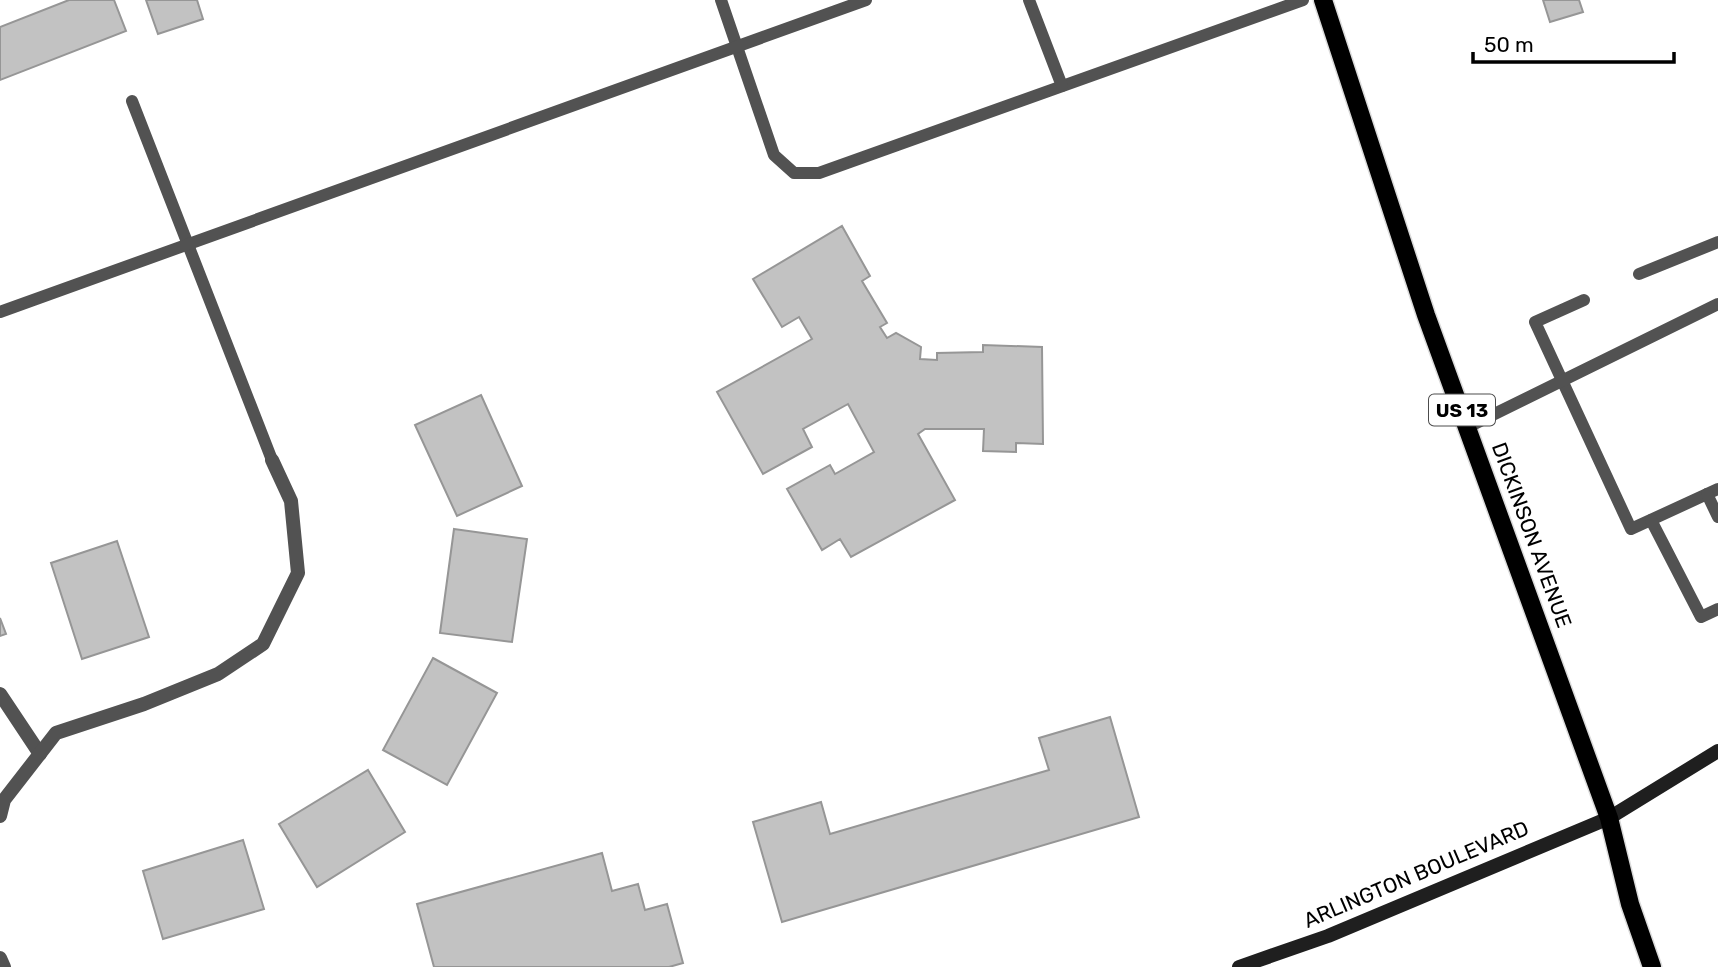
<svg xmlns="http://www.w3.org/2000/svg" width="1718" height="967" font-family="Rubik,sans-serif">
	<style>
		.building { fill: #c2c2c2; stroke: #969696; stroke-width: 2 }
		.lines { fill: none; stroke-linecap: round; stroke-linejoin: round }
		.primary-casing { stroke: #dbdbdb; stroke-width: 21 }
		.lane { stroke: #525252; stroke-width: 12 }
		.street { stroke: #525252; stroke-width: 14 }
		.secondary { stroke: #1f1f1f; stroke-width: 14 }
		.primary { stroke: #000; stroke-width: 18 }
		.labels { text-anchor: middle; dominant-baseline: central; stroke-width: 5; stroke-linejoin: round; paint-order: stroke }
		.shield { fill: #fff; stroke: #4c4c4c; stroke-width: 2 }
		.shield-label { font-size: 19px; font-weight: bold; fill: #000 }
		.street-label { font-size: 21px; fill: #000; stroke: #fff }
	</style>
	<rect width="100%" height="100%" fill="#fff"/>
	<g class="building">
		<polygon points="69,0 114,0 126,31 0,80 0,27"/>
		<polygon points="146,0 197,0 203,19 158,34"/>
		<polygon points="1543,0 1579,0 1583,12 1550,22"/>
		<polygon points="842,226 870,276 862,281 887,323 880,327 887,338 896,333 921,347 920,359 937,360 937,353 983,352 983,345 1042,347 1043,444 1016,443 1016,452 983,451 984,429 925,429 918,434 955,500 851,557 840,539 822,550 787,489 830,465 835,474 874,452 848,404 803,429 812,447 763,474 717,392 812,339 799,317 782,327 753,279"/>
		<polygon points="481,395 522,486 457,516 415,425"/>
		<polygon points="454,529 527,539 512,642 440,633"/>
		<polygon points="117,541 149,637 82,659 51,563"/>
		<polygon points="0,618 6,634 0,636"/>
		<polygon points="433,658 497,693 447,785 383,750"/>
		<polygon points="1110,717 1139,817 782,922 753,822 821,802 830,834 1049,770 1039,738"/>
		<polygon points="368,770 405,832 317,887 279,824"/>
		<polygon points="243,840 264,909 163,939 143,871"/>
		<polygon points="602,853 612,891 638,884 645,910 667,904 683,963 669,967 434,967 417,904"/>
	</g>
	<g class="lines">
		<defs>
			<polyline id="primary" points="1323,0 1426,315 1609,818 1630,904 1652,967"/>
		</defs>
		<use href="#primary" class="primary-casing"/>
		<g class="lane">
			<polyline points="721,0 774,155 794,173 819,173 1303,0"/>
			<polyline points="1029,0 1062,86"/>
			<polyline points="132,101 272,460"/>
			<polyline points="1639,274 1718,242"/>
			<polyline points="1584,300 1535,322 1631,529 1718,489"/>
			<polyline points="0,312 866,0"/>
			<polyline points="1468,427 1718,304"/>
			<polyline points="1707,494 1718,517"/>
			<polyline points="1651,520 1701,617 1718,609"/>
		</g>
		<g class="street">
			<polyline points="0,694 40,754"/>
			<polyline points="0,816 4,800 56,733 144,704 218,674 263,644 298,573 291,501 272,460"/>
			<polyline points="0,958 4,967"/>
		</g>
		<polyline class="secondary" points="1239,967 1328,936 1609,818 1718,751"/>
		<use href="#primary" class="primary"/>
	</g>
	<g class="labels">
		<rect class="shield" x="1429" y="394.5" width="66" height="31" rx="5"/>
		<g class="shield-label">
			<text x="1462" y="410">US 13</text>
		</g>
		<g class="street-label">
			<text transform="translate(1532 535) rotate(70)">DICKINSON AVENUE</text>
			<text transform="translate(1416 874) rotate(-23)">ARLINGTON BOULEVARD</text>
		</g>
	</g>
	<path d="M1473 52v10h201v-10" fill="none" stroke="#000000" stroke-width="3.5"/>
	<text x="1484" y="52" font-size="21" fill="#000000" stroke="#ffffff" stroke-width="5" paint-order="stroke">50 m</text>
</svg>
